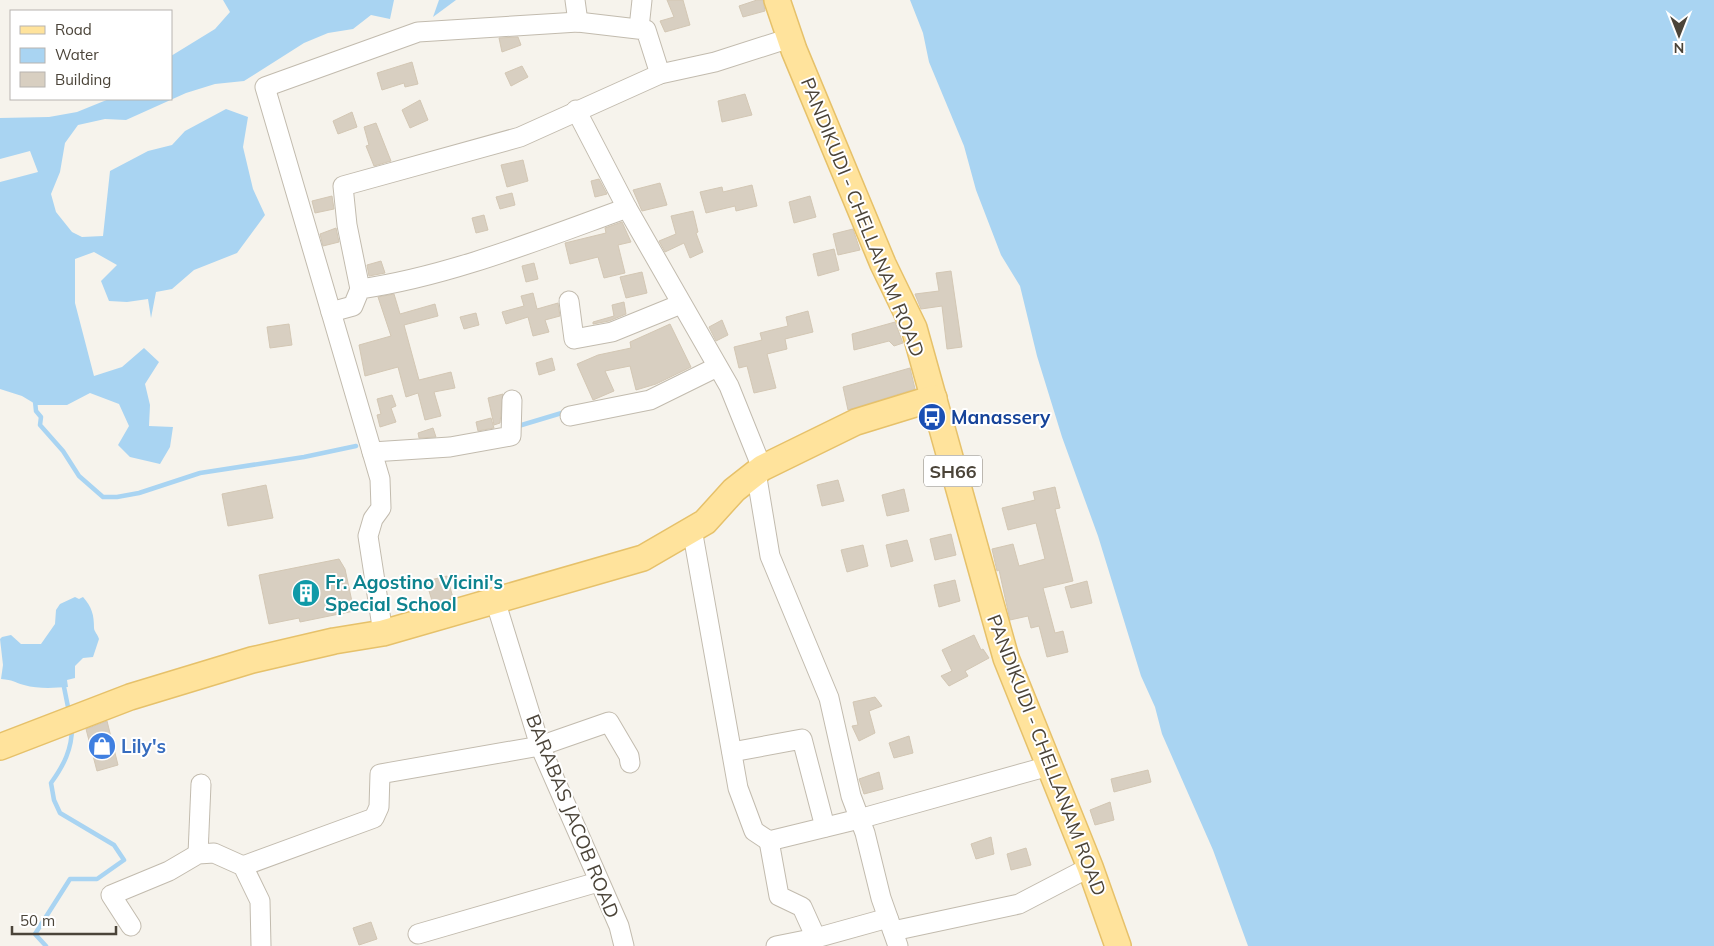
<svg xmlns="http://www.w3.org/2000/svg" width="1714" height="946" font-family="Mulish,sans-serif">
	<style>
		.water { fill: #a9d4f2 }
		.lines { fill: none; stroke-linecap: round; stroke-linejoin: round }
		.stream { stroke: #a9d4f2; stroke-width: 4.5 }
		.building { fill: #d8cfc1; stroke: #d3c7b4 }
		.minor-casing { stroke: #c2bbae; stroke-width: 21 }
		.major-casing { stroke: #e6c16a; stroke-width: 28 }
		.minor { stroke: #fff; stroke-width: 19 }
		.major { stroke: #ffe39c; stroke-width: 25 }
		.labels { text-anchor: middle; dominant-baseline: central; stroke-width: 4; stroke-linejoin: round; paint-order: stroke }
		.shield { fill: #fff; stroke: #817c74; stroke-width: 1 }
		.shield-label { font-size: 18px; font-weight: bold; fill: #4b4439 }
		.street-label { font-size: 19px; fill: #4b4439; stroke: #fff }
		.transit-label { font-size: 19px; font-weight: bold; fill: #164399; stroke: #fff; text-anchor: start }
		.culture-label { font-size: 19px; font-weight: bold; fill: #0d838f; stroke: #fff; text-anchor: start }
		.shop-label { font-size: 19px; font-weight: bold; fill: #366cbe; stroke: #fff; text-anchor: start }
	</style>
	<rect width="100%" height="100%" fill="#f6f3ec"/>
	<g class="water">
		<polygon points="223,0 394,0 390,19 371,15 353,29 328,33 304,43 244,81 215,84 186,93 126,120 105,119 78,125 65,143 60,172 51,194 56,212 72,232 82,237 103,236 110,171 148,151 172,145 185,131 226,109 248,117 243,147 253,189 265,215 237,253 194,270 172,289 156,292 151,318 148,299 127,302 109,301 101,281 117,265 94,252 75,259 75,303 94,376 122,367 144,348 159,362 145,384 150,405 149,426 173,427 170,447 160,464 130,457 118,445 129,426 119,404 90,393 67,405 37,405 22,396 0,389 0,182 38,172 30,151 0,159 0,118 49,117 77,112 109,99 171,99 171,56 215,29 230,12"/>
		<polygon points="439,0 456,0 433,17"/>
		<polygon points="910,0 1714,0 1714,946 1248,946 1213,850 1162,734 1155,707 1141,676 1098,536 1062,437 1037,356 1020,286 1001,255 976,190 964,146 929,62 923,33"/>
		<path d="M75,597L79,599L83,597C92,607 94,615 94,628C94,631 98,635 99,639L93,657L83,658L75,666V678L67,680L68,687C53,688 38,689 24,685C13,682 14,680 1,679L3,665L0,639L2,637L11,635L21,644H41L55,624L56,610L60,604Z"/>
	</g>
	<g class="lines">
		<g class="stream">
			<polyline points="35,401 36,411 41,417 40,425 63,451 79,476 103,497 117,497 139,493 200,473 304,457 356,446"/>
			<polyline points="515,427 565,412"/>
			<polyline points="64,687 69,712"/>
			<path d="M46,946L35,934L70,879H97L124,860L114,845L60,813L54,800L51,783C64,765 72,749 72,727"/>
		</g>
	</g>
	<g class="building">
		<polygon points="667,0 683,0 690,25 665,32 660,21 674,17"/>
		<polygon points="757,0 763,0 765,11 743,17 739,6"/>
		<polygon points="518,37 521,45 502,52 499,38"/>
		<polygon points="412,62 418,84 405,87 404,83 382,90 377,73"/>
		<polygon points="522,66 528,77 511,86 505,73"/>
		<polygon points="745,94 752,115 722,122 718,101"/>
		<polygon points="420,100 428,120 410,128 402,110"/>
		<polygon points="352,112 357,127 338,134 333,121"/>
		<polygon points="376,123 391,161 374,166 366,146 369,145 364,127"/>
		<polygon points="523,160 528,181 507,187 501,165"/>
		<polygon points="599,179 607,194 595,197 591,181"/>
		<polygon points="660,183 667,205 642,211 633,190"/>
		<polygon points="752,185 757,206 736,211 735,206 706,213 700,192 722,187 723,192"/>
		<polygon points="512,193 515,205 500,209 496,197"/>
		<polygon points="332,196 334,209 315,213 312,201"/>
		<polygon points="810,196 816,217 794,223 789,202"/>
		<polygon points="693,211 698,232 696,233 703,252 690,258 684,243 665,252 659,241 676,234 671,216"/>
		<polygon points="484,215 488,230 476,233 472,218"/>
		<polygon points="622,222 631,242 618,245 625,273 604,278 598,257 570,264 565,243 606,233 605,228"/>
		<polygon points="336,228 339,242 323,246 320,234"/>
		<polygon points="853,229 860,250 838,255 833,234"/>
		<polygon points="834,249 839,270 818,276 813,254"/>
		<polygon points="381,261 385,273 369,276 367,265"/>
		<polygon points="534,263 538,279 526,282 522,266"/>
		<polygon points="951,271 962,347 947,349 942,306 921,309 915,294 939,291 936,273"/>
		<polygon points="642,272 647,293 626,298 620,277"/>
		<polygon points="533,293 537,309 558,303 560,316 545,320 549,332 533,336 528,317 506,324 502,312 524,306 521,296"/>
		<polygon points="394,294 400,314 435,304 438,316 404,325 419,380 451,372 455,388 434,392 441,416 425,420 418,393 406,397 398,367 365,376 359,345 391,336 378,297"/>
		<polygon points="624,302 626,314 609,321 593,324 593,322 614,316 612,305"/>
		<polygon points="808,311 813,332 785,339 787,349 767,354 776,388 754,393 747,366 739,368 734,347 762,340 760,333 788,326 786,317"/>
		<polygon points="476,313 479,325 464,329 460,317"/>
		<polygon points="722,320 728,335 716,341 709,327"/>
		<polygon points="895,322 903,343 894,346 889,341 854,350 852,334"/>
		<polygon points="289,324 292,345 270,348 267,327"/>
		<polygon points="670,324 691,367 656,384 636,390 630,366 605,371 614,391 593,400 577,364 598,355 631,348 630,342"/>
		<polygon points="552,358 555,370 539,375 536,363"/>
		<polygon points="910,368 915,389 848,410 843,387"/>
		<polygon points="503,394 500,423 494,425 488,398"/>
		<polygon points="392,395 396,406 391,408 396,422 380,427 377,415 381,414 377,399"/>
		<polygon points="491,418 494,428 478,431 476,422"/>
		<polygon points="433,428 436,437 419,438 418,433"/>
		<polygon points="838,480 844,501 822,506 817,485"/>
		<polygon points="266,485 273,518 228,526 222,494"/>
		<polygon points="1055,487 1060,508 1055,509 1073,581 1043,588 1055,633 1063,631 1068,652 1047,657 1039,626 1031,628 1028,616 1010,620 999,570 997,571 992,549 1013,544 1019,566 1045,559 1036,523 1008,530 1002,508 1035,500 1033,492"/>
		<polygon points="904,489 909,511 887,516 882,495"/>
		<polygon points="951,534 956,555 935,560 930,539"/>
		<polygon points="907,540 913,561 891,567 886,545"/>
		<polygon points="863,545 868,566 847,572 841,550"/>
		<polygon points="339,559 345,569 354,611 300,622 299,618 269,624 259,575"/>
		<polygon points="447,576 453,598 433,604 426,581"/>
		<polygon points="955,580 960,601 939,607 934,585"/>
		<polygon points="1087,581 1092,603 1071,608 1065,587"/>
		<polygon points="974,635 981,650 983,649 989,658 965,671 968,676 949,686 941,676 952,671 942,650"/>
		<polygon points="875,697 882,706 869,711 875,733 859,741 852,726 858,725 853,702"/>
		<polygon points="107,721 118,765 97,771 86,729"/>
		<polygon points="909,736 913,753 894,758 889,743"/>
		<polygon points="1148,770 1151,782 1114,792 1111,779"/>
		<polygon points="879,772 883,789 864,794 859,779"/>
		<polygon points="1110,802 1114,820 1095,825 1090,810"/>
		<polygon points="991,837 994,854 976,859 971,844"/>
		<polygon points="1026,848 1031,865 1011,870 1007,854"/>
		<polygon points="371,922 377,939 359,945 353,928"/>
	</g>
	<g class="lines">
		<defs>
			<g id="minor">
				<polyline points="575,0 578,22"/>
				<polyline points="639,28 642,0"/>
				<polyline points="576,110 627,208"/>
				<polyline points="360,289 347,225 343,186 520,137 660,74 715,62 790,38"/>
				<polyline points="569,301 574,339 612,332 681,304"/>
				<path d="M331,312L353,306L360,289C450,276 541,239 627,208L729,386L762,468"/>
				<polyline points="570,416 650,400 717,367"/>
				<polyline points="372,452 450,447 511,436 512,400"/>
				<polyline points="756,472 770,556 829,698 851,796 865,833 881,898 898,946"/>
				<polyline points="692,529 738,788 754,831 769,841 859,819 1049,766"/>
				<polyline points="495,600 540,746 619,926 624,946"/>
				<polyline points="383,633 368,536 373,519 381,508 380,479 265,87 418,32 578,22 646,30 660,74"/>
				<polyline points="732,752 802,739 825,827"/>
				<polyline points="769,841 779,896 802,907 816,938"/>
				<polyline points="198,854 201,784"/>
				<polyline points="243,866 374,818 379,807 380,774 540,746 609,722 629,756 630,763"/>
				<polyline points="131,926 111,895 169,871 198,854 214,853 243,866 260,901 261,946"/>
				<polyline points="893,931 1019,904 1090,867"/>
				<polyline points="418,934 598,882"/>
				<polyline points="776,946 816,938 888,918"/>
			</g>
			<g id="major">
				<polyline points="777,0 794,50 883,264 914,328 1006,658 1090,867 1118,946"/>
				<polyline points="0,747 130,697 252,660 334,641 383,633 643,558 705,522 734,490 762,468 856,422 934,398"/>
			</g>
		</defs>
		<use href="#minor" class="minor-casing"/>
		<use href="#major" class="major-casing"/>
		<use href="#minor" class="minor"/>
		<use href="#major" class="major"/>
	</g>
	<defs>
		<symbol id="bus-disc" viewBox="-11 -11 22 22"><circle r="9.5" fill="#1a4fb4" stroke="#fff"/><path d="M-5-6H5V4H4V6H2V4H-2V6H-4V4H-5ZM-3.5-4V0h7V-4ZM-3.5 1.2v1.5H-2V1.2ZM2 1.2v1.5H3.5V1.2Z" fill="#fff"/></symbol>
		<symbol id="building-disc" viewBox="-11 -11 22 22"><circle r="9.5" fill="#0f9aa8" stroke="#fff"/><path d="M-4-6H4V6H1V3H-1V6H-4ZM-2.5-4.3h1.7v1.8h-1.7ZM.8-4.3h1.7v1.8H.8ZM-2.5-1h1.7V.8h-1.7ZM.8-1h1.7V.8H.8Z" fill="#fff"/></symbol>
		<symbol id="shop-disc" viewBox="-11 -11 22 22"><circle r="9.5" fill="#3f7fe0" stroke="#fff"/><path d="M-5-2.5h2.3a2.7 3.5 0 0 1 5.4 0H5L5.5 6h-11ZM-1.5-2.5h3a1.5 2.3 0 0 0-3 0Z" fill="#fff"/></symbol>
	</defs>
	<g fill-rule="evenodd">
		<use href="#bus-disc" x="916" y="401" width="32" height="32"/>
		<use href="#building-disc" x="290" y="577" width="32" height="32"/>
		<use href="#shop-disc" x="86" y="730" width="32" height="32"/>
	</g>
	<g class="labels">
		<rect class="shield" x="924" y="455.5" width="58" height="31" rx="4"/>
		<g class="shield-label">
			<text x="953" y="471">SH66</text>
		</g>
		<g class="street-label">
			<text transform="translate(863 217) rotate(68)">PANDIKUDI - CHELLANAM ROAD</text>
			<text transform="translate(1047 755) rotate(69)">PANDIKUDI - CHELLANAM ROAD</text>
			<text transform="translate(573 816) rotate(68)">BARABAS JACOB ROAD</text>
		</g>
		<g class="transit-label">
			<text x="951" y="417">Manassery</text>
		</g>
		<g class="culture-label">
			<text x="325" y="582">Fr. Agostino Vicini's<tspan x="325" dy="22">Special School</tspan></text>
		</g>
		<g class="shop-label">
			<text x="121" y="746">Lily's</text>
		</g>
	</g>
	<rect x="10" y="10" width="162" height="90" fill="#ffffff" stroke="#b7b4b0"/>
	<rect x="20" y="26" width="25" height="8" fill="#ffe39c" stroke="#b7b4b0"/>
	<text x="55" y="35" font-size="15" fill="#4b4439">Road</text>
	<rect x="20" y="48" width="25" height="15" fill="#a9d4f2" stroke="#b7b4b0"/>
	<text x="55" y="60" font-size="15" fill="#4b4439">Water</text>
	<rect x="20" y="72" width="25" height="15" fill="#d8cfc1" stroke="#b7b4b0"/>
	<text x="55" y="85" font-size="15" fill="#4b4439">Building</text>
	<g transform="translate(1679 35) rotate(180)" stroke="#ffffff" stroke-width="4" paint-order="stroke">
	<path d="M0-4L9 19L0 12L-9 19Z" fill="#4b4439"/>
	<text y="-8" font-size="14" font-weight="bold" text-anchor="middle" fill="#4b4439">N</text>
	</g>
	<path d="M12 926v8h104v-8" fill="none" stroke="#4b4439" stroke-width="2.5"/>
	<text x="20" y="926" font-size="15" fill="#4b4439" stroke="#ffffff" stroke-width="4" paint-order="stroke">50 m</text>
</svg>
